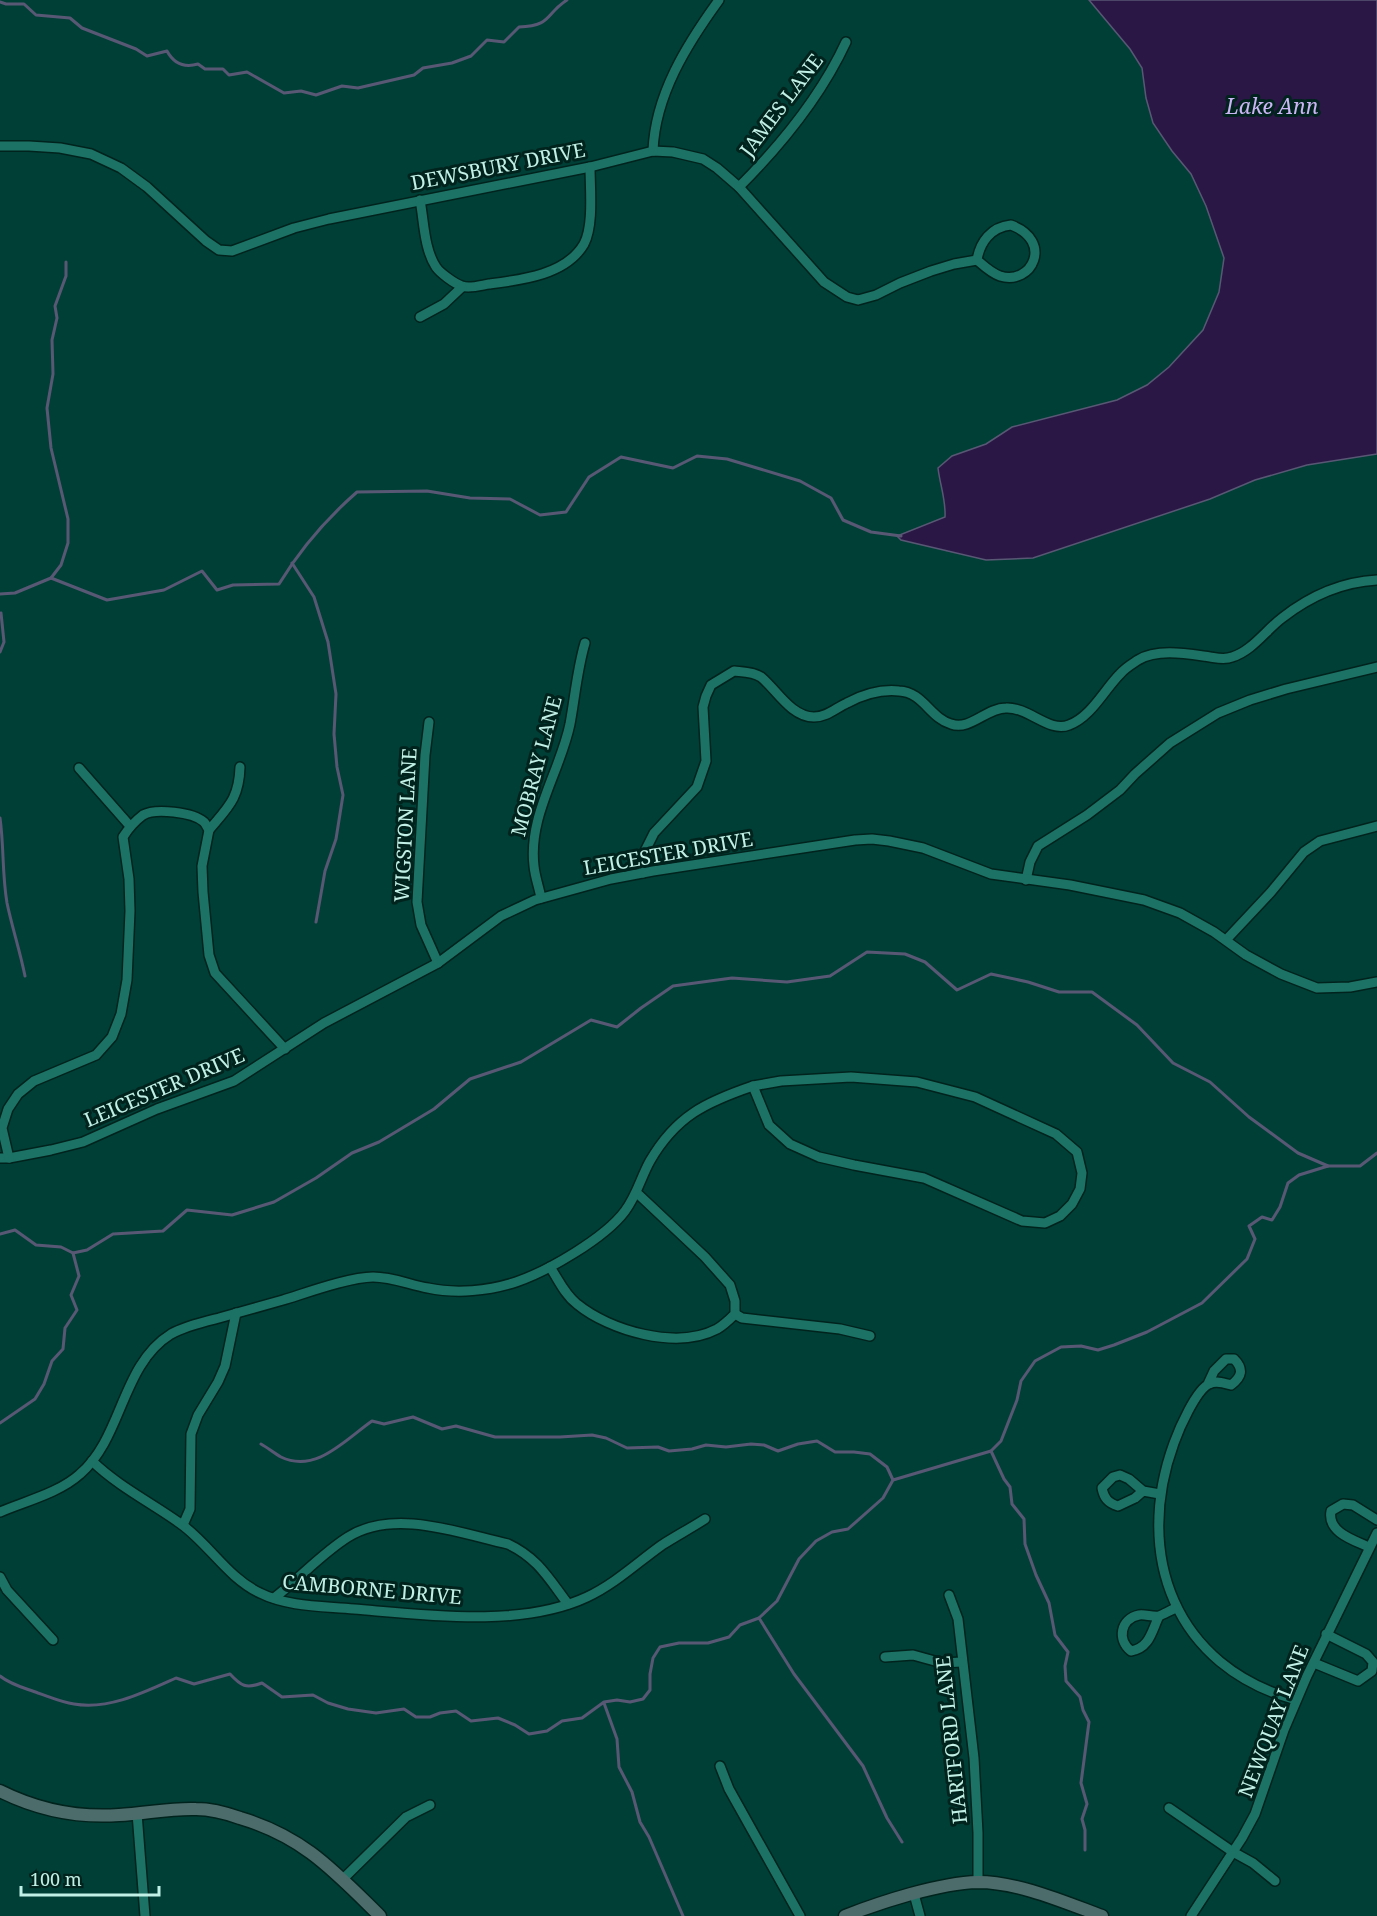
<svg xmlns="http://www.w3.org/2000/svg" width="1377" height="1916" font-family="'Noto Serif',serif">
	<style>
		.water { fill: #2b1745; stroke: #585875; stroke-width: 1.5 }
		.lines { fill: none; stroke-linecap: round; stroke-linejoin: round }
		.stream { stroke: #585875; stroke-width: 3 }
		.street-casing { stroke: #01231d; stroke-width: 12 }
		.secondary-casing { stroke: #01231d; stroke-width: 15 }
		.street { stroke: #1c7265; stroke-width: 9 }
		.secondary { stroke: #4c6c6c; stroke-width: 12 }
		.labels { text-anchor: middle; dominant-baseline: central; stroke-width: 6; stroke-linejoin: round; paint-order: stroke }
		.street-label { font-size: 20px; fill: #c1f0e6; stroke: #01231d }
		.water-label { font-size: 21px; font-style: italic; fill: #cbb5f4; stroke: #01231d }
	</style>
	<rect width="100%" height="100%" fill="#003f36"/>
	<path class="water" d="M1089,0H1377V454L1307,465L1255,480L1210,499L1033,558L986,560L901,540L897,536L945,517C946,500 940,485 938,468L952,456L986,444L1012,427L1117,400L1147,385L1169,367L1203,330L1219,292L1224,258L1206,206L1191,174L1172,151L1153,123L1146,98L1142,68L1130,49Z"/>
	<g class="lines">
		<g class="stream">
			<path d="M0,2L6,4H24L36,15L70,18L82,28L136,49L147,56L167,51C174,64 184,68 198,64L205,69H223L229,75L247,72L284,93L301,91L316,95L342,86L358,88L414,75L423,68L452,63L471,56L487,40L504,42L519,27C552,26 545,14 567,0"/>
			<polyline points="292,563 314,597 328,642 336,694 334,734 337,767 343,795 336,839 325,871 316,922"/>
			<polyline points="51,578 61,565 68,543 68,519 51,448 47,408 53,374 52,340 57,318 55,306 66,276 66,262"/>
			<path d="M0,594L15,593L51,578L107,600L164,590L202,571L217,590L233,585L279,584C301,548 325,520 357,492L427,491L470,498L510,499L540,515L566,512L589,477L621,457L673,468L697,456L727,459L800,481L831,498L843,520L871,532L901,536"/>
			<polyline points="0,652 4,642 1,613"/>
			<path d="M0,818C4,846 2,874 7,903C12,927 20,951 25,976"/>
			<polyline points="0,1234 15,1230 36,1245 61,1247 73,1253 87,1250 113,1234 163,1231 187,1210 232,1215 274,1202 316,1178 352,1153 379,1142 434,1109 470,1079 521,1062 591,1020 617,1027 641,1008 673,986 732,978 787,982 830,976 867,952 905,954 925,962 957,990 991,974 1028,982 1059,992 1092,992 1137,1025 1173,1063 1210,1082 1249,1117 1298,1153 1328,1166 1360,1166 1377,1153"/>
			<polyline points="0,1423 35,1399 44,1384 52,1361 63,1349 65,1328 77,1310 71,1295 79,1276 73,1253"/>
			<path d="M261,1444C268,1448 274,1453 281,1457C316,1474 346,1439 372,1421L384,1424L413,1417L442,1429L456,1426L495,1437H560L592,1435L606,1438L627,1448L658,1447L669,1451L692,1449L706,1445L726,1447L751,1444L764,1445L778,1451L798,1444L817,1441L835,1452H854L870,1454L887,1467L893,1480"/>
			<polyline points="991,1451 1004,1479 1010,1487 1012,1504 1024,1519 1025,1544 1036,1575 1049,1603 1055,1635 1068,1652 1065,1666 1066,1681 1080,1697 1083,1710 1089,1722 1081,1783 1087,1804 1082,1819 1085,1830 1085,1850"/>
			<polyline points="759,1618 794,1674 863,1766 887,1818 902,1842"/>
			<path d="M0,1676C11,1685 25,1688 38,1693C50,1697 61,1702 74,1704C109,1710 145,1692 176,1678L194,1684L230,1674C241,1686 246,1689 262,1683L282,1697L313,1695L328,1703L348,1709L376,1713L404,1709L416,1717H430L440,1713L456,1711L471,1721L498,1718L515,1725L529,1734L547,1731L562,1721L582,1718L604,1702L617,1700L630,1702L643,1699L650,1690V1674L653,1658L660,1647L679,1643H708L729,1637L740,1625L759,1618L777,1601L799,1559L816,1541L832,1532L848,1529L883,1498L893,1480L991,1451L1001,1441L1017,1400L1021,1381L1035,1361L1061,1347L1081,1346L1098,1350L1114,1345L1147,1332L1202,1303L1247,1259L1255,1239L1249,1226L1262,1217L1272,1220L1280,1207L1288,1183L1299,1175L1328,1166"/>
			<polyline points="604,1703 617,1739 619,1767 632,1792 640,1822 649,1837 683,1916"/>
		</g>
		<defs>
			<g id="street">
				<polyline points="0,146 29,146 60,148 91,154 121,168 147,187 206,241 219,250 232,251 294,228 329,219 590,167 653,151 673,152 703,159 717,168 739,187 824,282 847,297 858,300 876,295 900,283 931,271 954,264 977,260"/>
				<path d="M653,151C655,95 687,44 719,0"/>
				<path d="M739,187C781,145 821,96 846,42"/>
				<path d="M420,200C424,221 424,249 436,267C440,273 455,284 462,286C469,289 482,285 489,284C521,280 566,275 584,244C594,225 590,188 590,167"/>
				<path d="M1011,225C1054,241 1032,286 1000,276C991,273 984,266 977,260C980,242 991,227 1011,225Z"/>
				<polyline points="420,317 444,304 462,287"/>
				<polyline points="429,722 425,755 417,902 421,925 438,963"/>
				<polyline points="79,768 130,826"/>
				<path d="M209,830C228,807 239,799 240,767"/>
				<path d="M643,873L645,851L654,833L697,787L706,761L703,707L706,696L711,685L734,671C743,672 754,672 761,677C776,689 791,717 814,717C827,717 836,708 847,703C864,694 880,689 899,691C923,692 930,718 951,724C970,731 986,708 1006,708C1029,707 1049,733 1069,725C1091,717 1104,690 1120,674C1125,668 1132,664 1138,660C1158,648 1188,654 1210,657C1217,658 1225,660 1232,657C1252,651 1266,630 1282,618C1310,596 1341,582 1377,580"/>
				<polyline points="1026,880 1030,862 1038,846 1087,815 1120,790 1135,774 1170,743 1218,713 1250,700 1286,689 1377,667"/>
				<path d="M541,898C539,887 535,877 534,866C528,816 560,772 570,724C575,697 577,670 585,643"/>
				<polyline points="1226,940 1271,892 1304,852 1320,841 1377,826"/>
				<polygon points="851,1077 917,1082 975,1097 1056,1134 1077,1152 1082,1173 1080,1189 1072,1204 1060,1216 1045,1223 1022,1221 924,1178 854,1165 819,1157 790,1144 769,1125 753,1086 781,1081"/>
				<polyline points="0,1158 9,1158 51,1150 83,1142 157,1109 234,1081 324,1023 438,963 501,916 535,900 611,879 653,871 855,840 872,839 889,841 923,848 991,874 1070,885 1144,900 1180,913 1214,932 1246,955 1281,974 1317,988 1350,987 1377,982"/>
				<path d="M9,1158L2,1128L8,1109L18,1094L34,1081L96,1055L112,1037L121,1014L127,980L130,911L129,879L123,837C128,829 135,821 143,815C155,808 193,812 204,822C206,824 207,827 209,830L202,866L203,892L209,955L215,973L285,1049"/>
				<path d="M550,1267C558,1279 565,1295 577,1304C610,1331 677,1350 717,1329C724,1325 730,1319 735,1314V1301L730,1285L705,1257L637,1193"/>
				<polyline points="735,1314 742,1318 840,1329 870,1336"/>
				<path d="M1208,1384L1214,1371L1226,1359H1234C1244,1369 1242,1377 1231,1385C1224,1383 1216,1380 1209,1384C1196,1390 1179,1429 1174,1443C1133,1555 1175,1667 1296,1700"/>
				<path d="M92,1461C119,1487 152,1503 181,1524C209,1544 228,1578 260,1593C288,1607 323,1606 354,1609C425,1615 521,1628 587,1597C615,1584 638,1562 662,1545C676,1536 691,1528 705,1519"/>
				<path d="M1143,1491L1135,1498L1118,1506C1108,1503 1104,1498 1102,1488L1113,1477L1120,1475L1129,1479L1143,1491L1160,1494"/>
				<path d="M0,1512C26,1501 59,1493 80,1474C123,1437 121,1365 171,1334C185,1326 203,1322 219,1318C240,1312 262,1306 283,1300C306,1293 350,1277 373,1277C393,1277 410,1285 428,1288C456,1294 489,1291 516,1282C548,1271 605,1238 625,1211C637,1195 641,1177 650,1161C676,1116 706,1102 753,1086"/>
				<polyline points="183,1525 190,1509 191,1434 198,1415 218,1382 225,1366 236,1313"/>
				<path d="M1369,1547C1353,1540 1327,1532 1331,1511L1343,1504L1353,1505L1377,1520"/>
				<polyline points="0,1577 7,1590 53,1640"/>
				<polyline points="949,1595 958,1619 974,1758 978,1833 978,1882"/>
				<path d="M274,1598C299,1579 321,1554 348,1537C394,1508 459,1533 508,1544C538,1558 549,1579 568,1604"/>
				<path d="M1159,1616C1152,1630 1150,1648 1131,1651C1117,1640 1120,1619 1139,1615C1145,1614 1152,1617 1159,1616C1164,1614 1171,1610 1176,1608"/>
				<polyline points="885,1657 913,1655 942,1663 962,1662"/>
				<polyline points="1314,1663 1358,1681 1372,1671 1373,1662 1366,1654 1326,1634"/>
				<polyline points="720,1766 729,1789 800,1916"/>
				<polyline points="1169,1808 1233,1852 1253,1863 1275,1881"/>
				<polyline points="137,1813 145,1916"/>
				<polyline points="343,1879 406,1817 430,1805"/>
				<polyline points="914,1894 920,1916"/>
				<polyline points="1191,1916 1242,1838 1255,1814 1284,1730 1307,1676 1377,1533"/>
			</g>
			<g id="secondary">
				<path d="M0,1791C38,1810 76,1818 119,1815C144,1814 170,1808 196,1809C211,1809 226,1813 240,1818C304,1837 334,1871 380,1916"/>
				<path d="M845,1916C881,1902 939,1883 978,1882C1018,1882 1064,1902 1102,1916"/>
			</g>
		</defs>
		<use href="#street" class="street-casing"/>
		<use href="#secondary" class="secondary-casing"/>
		<use href="#street" class="street"/>
		<use href="#secondary" class="secondary"/>
	</g>
	<g class="labels">
		<g class="street-label">
			<text transform="translate(781 105) rotate(-53)">JAMES LANE</text>
			<text transform="translate(498 166) rotate(-11)">DEWSBURY DRIVE</text>
			<text transform="translate(536 766) rotate(-75)">MOBRAY LANE</text>
			<text transform="translate(405 825) rotate(-87)">WIGSTON LANE</text>
			<text transform="translate(668 853) rotate(-10)">LEICESTER DRIVE</text>
			<text transform="translate(164 1087) rotate(-23)">LEICESTER DRIVE</text>
			<text transform="translate(372 1589) rotate(5)">CAMBORNE DRIVE</text>
			<text transform="translate(1273 1721) rotate(-69)">NEWQUAY LANE</text>
			<text transform="translate(951 1740) rotate(-96)">HARTFORD LANE</text>
		</g>
		<g class="water-label">
			<text x="1272" y="106">Lake Ann</text>
		</g>
	</g>
	<path d="M21 1886v9h138v-9" fill="none" stroke="#c1f0e6" stroke-width="3"/>
	<text x="30" y="1886" font-size="18" fill="#c1f0e6" stroke="#01231d" stroke-width="4.5" paint-order="stroke">100 m</text>
</svg>
